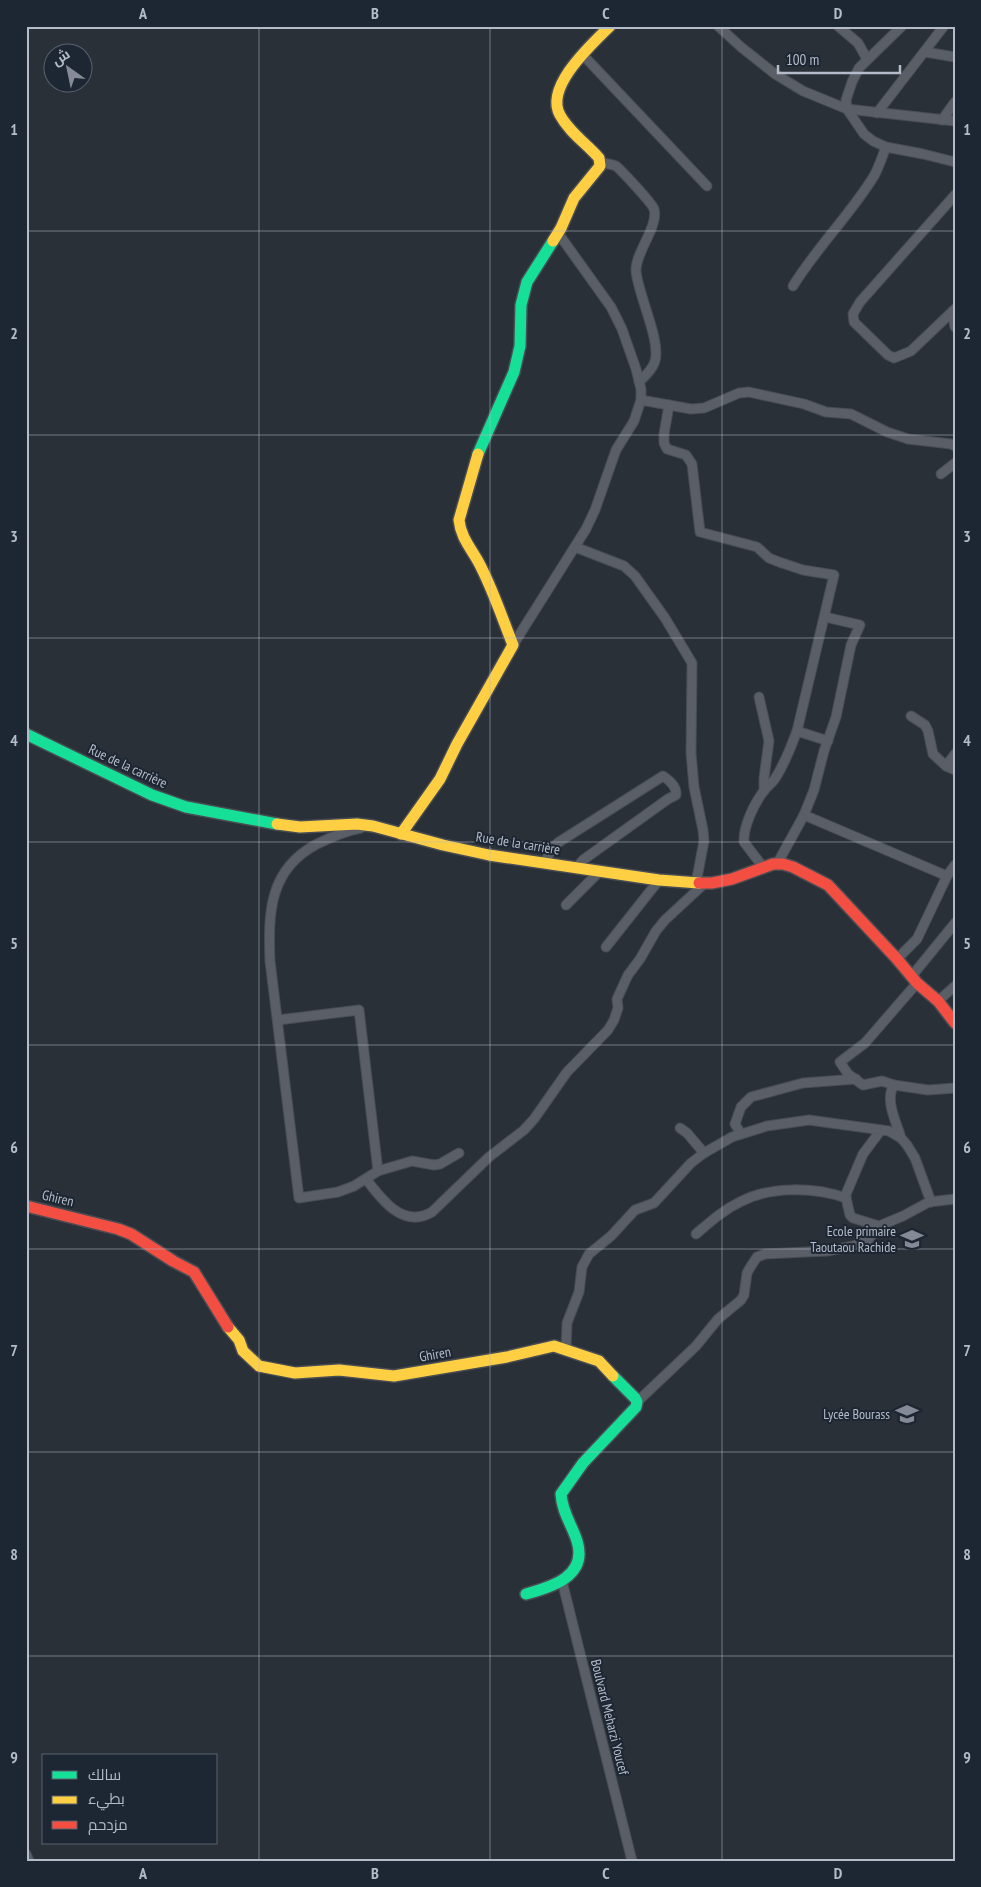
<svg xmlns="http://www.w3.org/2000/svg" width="981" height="1887" font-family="'PT Sans Narrow',Cairo,sans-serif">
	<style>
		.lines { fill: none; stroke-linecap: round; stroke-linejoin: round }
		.street-casing { stroke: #484c53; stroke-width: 11 }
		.fast-casing { stroke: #484c53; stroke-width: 14 }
		.slow-casing { stroke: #484c53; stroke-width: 14 }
		.jam-casing { stroke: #484c53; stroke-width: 14 }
		.street { stroke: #5a5e66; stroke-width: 9 }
		.fast { stroke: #16e098; stroke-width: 11 }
		.slow { stroke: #ffcf43; stroke-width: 11 }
		.jam { stroke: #f24e42; stroke-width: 11 }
		.grid { fill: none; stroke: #b4bcc9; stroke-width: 1; stroke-opacity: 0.55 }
		.labels { text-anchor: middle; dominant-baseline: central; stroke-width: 4; stroke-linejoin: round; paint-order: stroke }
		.street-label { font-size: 14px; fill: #b4bcc9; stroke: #1d2633 }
		.poi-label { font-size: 14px; fill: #b4bcc9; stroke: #1d2633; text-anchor: end }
		.neatline { fill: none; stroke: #b4bcc9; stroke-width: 2 }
		.grid-label { font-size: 16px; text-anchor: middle; font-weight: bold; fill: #b4bcc9 }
	</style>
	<rect width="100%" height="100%" fill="#2a3038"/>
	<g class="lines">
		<defs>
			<g id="street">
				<polyline points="718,26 741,47 775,74 803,91 847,109 955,121"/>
				<polyline points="838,26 858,43 867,59"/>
				<polyline points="902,26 859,68 852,82 846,100 847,109 864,134 873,141 886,147 923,154 955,162"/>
				<polyline points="925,52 955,57"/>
				<polyline points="583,55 707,186"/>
				<polyline points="877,113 944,26"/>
				<polyline points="942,120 955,102"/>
				<path d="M601,162C605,164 612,164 616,166C621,170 652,203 654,209C659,226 635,253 636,271C638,295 661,340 655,361C653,369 645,376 639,382"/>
				<polyline points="955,195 860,302 853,314 854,322 888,355 894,358 911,351 955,309"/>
				<path d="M793,286C817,247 850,215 874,176C879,167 882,157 886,147"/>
				<polyline points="952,312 955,327"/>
				<polyline points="641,400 691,409 704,408 739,393 749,392 804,404 826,412 851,414 887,432 908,439 951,444 955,446"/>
				<polyline points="669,405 664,434 664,443 667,449 686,455 692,464 700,532 757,547 769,558 779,562 803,570 834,575 797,731"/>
				<polyline points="941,474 955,463"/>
				<polyline points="575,547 624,566 635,576 665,618 692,663 691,753 694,787 703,830 704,841 696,883"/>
				<polyline points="513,645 586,529 595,510 616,450 634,421 641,400 641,389 636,369 622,329 611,307 558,233"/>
				<polyline points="759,697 769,741 764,778 764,791"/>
				<polyline points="911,716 925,725 928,731 933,754 946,766 955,770"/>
				<polyline points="946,766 955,754"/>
				<polyline points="804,815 947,876"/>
				<path d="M361,828C345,831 331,837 317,844C269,869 268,913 270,961L299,1198L338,1192L354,1186L378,1171L412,1161L434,1165L440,1164L459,1153"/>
				<path d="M545,862L552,848L559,842L663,776C669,780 677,787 676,795L668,799L583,860L577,867"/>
				<polyline points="777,864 804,815 814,790 824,751 836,717 851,645 860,625 825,617"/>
				<path d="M763,867L744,842C743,827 754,804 763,792C767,786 773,783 776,777C785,763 791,747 797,731L828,741"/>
				<polyline points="566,905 600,871"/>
				<polyline points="606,947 659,880"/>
				<polyline points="897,959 917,939 947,876 955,865"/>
				<polyline points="911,977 955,923"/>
				<polyline points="917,983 865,1043 840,1062 848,1074 863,1085 882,1081 894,1085 928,1090 955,1088"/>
				<polyline points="938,1001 955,986"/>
				<polyline points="278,1020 359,1010 378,1171"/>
				<path d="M894,1085C884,1100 897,1123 901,1138"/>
				<polyline points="680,1128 687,1133 704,1153"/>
				<polyline points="741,1134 735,1124 741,1107 751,1097 803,1083 856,1079"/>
				<path d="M366,1179C382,1200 403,1229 432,1212L489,1157L524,1130L534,1119L567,1072L608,1030L614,1020L618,1008L617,999L628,975L640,959L656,931L665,920L705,883"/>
				<polyline points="846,1198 846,1194 863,1154 881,1130"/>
				<path d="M696,1234C710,1222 723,1210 740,1202C770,1186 814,1187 846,1198L850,1215L853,1218L879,1226"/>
				<polyline points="566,1349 567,1323 579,1292 582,1267 589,1254 611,1236 635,1210 654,1203 691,1163 704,1153 732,1137 767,1126 809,1120 889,1131 901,1138 907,1145 915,1158 931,1202"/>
				<polyline points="637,1402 696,1346 718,1319 741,1300 744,1295 747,1273 751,1266 757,1257 765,1254 827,1251 853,1246 868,1240 879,1226 903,1216 929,1202 955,1199"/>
				<polyline points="562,1581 632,1861"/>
				<polyline points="26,1854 29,1861"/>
			</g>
			<g id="fast">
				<polyline points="478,454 514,372 520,346 521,305 527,282 553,241"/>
				<polyline points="26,734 152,795 186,807 277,824"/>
				<path d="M526,1594C552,1587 588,1576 577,1541C572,1525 562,1512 561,1494L583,1463L636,1407L637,1402L635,1398L613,1376"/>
			</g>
			<g id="slow">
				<path d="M553,241L561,228L574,198L600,166L599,158C587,144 569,132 560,115C544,87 592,44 610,26"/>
				<polyline points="277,824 300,827 357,824 373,826 443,845 489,855 659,880 699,883"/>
				<path d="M401,834L440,779L457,744L513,645C503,620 494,593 482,569C474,551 461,540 459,520L478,454"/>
				<polyline points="228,1327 239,1340 243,1351 259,1366 295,1373 339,1370 394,1376 507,1357 554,1346 599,1361 613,1376"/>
			</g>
			<g id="jam">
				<polyline points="699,883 712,883 732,879 773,864 783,864 793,867 828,885 897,959 917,983 938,1001 955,1023"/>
				<polyline points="26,1206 118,1229 131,1234 173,1261 194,1272 228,1327"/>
			</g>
		</defs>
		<use href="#street" class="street-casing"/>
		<use href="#fast" class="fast-casing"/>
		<use href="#slow" class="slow-casing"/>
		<use href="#jam" class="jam-casing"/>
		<use href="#street" class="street"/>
		<use href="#fast" class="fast"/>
		<use href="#slow" class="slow"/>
		<use href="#jam" class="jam"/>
	</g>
	<path class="grid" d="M259,26V1861M490,26V1861M722,26V1861M26,231H955M26,435H955M26,638H955M26,842H955M26,1045H955M26,1249H955M26,1452H955M26,1656H955"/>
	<defs>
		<symbol id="school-bare" viewBox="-9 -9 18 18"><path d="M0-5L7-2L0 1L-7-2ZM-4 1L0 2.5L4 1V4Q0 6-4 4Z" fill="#848b96" stroke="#1d2633" stroke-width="2.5" paint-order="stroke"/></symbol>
	</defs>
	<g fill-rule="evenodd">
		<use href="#school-bare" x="896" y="1223" width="32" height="32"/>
		<use href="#school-bare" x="891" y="1398" width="32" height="32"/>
	</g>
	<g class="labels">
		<g class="street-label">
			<text transform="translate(128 766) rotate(25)">Rue de la carrière</text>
			<text transform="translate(518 843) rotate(9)">Rue de la carrière</text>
			<text transform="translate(58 1198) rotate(13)">Ghiren</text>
			<text transform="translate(435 1354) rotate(-10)">Ghiren</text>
			<text transform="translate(610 1717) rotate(76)">Boulvard Meharzi Youcef</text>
		</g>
		<g class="poi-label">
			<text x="896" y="1231">Ecole primaire<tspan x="896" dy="16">Taoutaou Rachide</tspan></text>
			<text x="890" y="1414">Lycée Bourass</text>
		</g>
	</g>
	<rect width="981" height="1887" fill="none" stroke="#1d2633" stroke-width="55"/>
	<rect x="42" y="1754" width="175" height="90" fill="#1d2633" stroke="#59626f"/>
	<rect x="52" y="1771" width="25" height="8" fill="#16e098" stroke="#59626f"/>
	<text x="88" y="1780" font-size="15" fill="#b4bcc9">سالك</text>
	<rect x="52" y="1796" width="25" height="8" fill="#ffcf43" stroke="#59626f"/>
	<text x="88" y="1804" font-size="15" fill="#b4bcc9">بطيء</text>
	<rect x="52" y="1821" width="25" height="8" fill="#f24e42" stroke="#59626f"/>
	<text x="88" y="1830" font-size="15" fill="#b4bcc9">مزدحم</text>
	<g transform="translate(68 68) rotate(327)"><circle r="24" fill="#1d2633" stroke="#59626f"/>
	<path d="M0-4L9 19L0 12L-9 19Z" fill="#848b96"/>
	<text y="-8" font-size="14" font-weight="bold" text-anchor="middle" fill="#b4bcc9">ش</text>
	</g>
	<path d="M778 65v8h122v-8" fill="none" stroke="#b4bcc9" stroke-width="2.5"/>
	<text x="786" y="65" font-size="15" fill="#b4bcc9" stroke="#1d2633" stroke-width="4" paint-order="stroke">100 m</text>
	<rect x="28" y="28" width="926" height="1832" class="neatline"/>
	<g class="grid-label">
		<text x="143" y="19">A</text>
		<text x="375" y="19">B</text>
		<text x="606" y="19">C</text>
		<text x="838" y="19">D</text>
		<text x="14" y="135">1</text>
		<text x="967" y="135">1</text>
		<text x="14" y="339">2</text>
		<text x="967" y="339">2</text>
		<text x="14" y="542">3</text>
		<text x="967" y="542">3</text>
		<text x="14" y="746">4</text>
		<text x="967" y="746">4</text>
		<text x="14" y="949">5</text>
		<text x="967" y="949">5</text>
		<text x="14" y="1153">6</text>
		<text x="967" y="1153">6</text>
		<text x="14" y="1356">7</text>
		<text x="967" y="1356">7</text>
		<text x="14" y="1560">8</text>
		<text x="967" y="1560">8</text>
		<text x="14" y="1763">9</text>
		<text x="967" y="1763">9</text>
		<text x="143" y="1879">A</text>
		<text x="375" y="1879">B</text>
		<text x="606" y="1879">C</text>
		<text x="838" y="1879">D</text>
	</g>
</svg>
